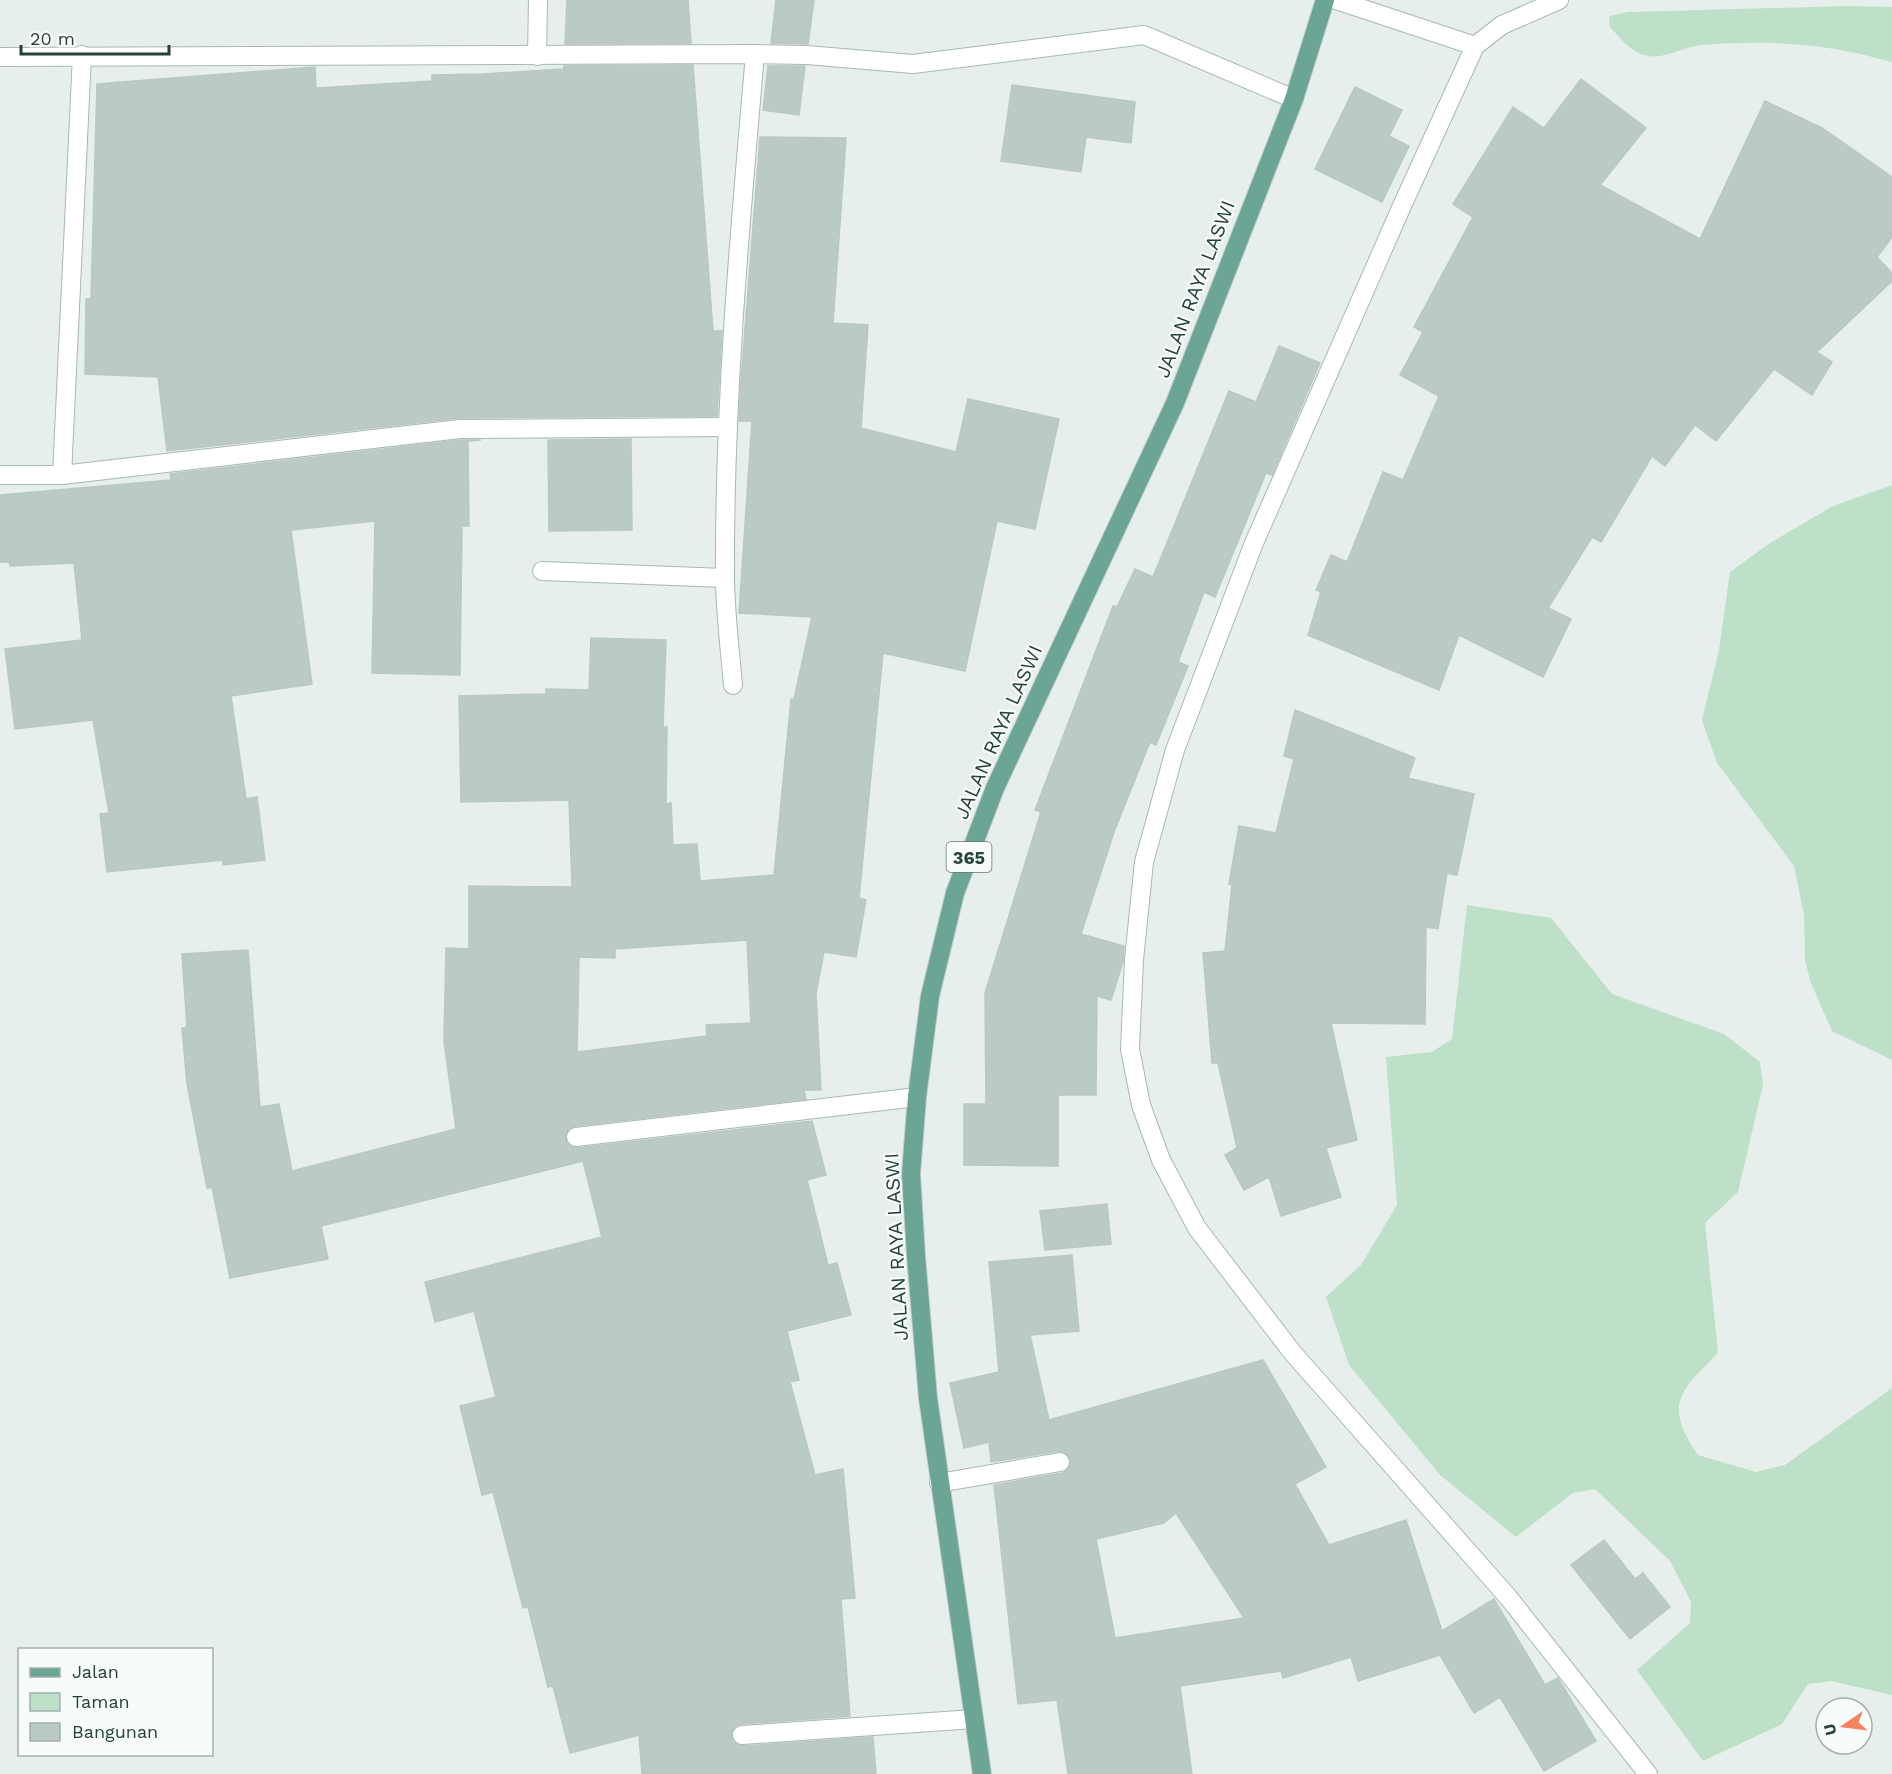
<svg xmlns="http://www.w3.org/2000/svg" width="1892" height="1774" font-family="'Work Sans',sans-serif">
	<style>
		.green { fill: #bfe0c8 }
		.building { fill: #bbcac4; stroke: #b8c9c2; stroke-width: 1.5; fill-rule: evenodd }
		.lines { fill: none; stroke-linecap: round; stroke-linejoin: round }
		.service-casing { stroke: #a8b8b2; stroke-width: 20 }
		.minor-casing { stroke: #a8b8b2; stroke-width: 20 }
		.primary-casing { stroke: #c2cac8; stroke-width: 20 }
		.service { stroke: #fff; stroke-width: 18 }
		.minor { stroke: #fff; stroke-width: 18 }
		.primary { stroke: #6aa596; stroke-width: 18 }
		.labels { text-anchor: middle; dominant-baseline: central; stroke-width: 4.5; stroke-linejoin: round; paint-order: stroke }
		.shield { fill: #f7fbf9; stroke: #637a73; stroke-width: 1.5 }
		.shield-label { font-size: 18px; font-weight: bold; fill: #24423a }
		.street-label { font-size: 20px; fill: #24423a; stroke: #f7fbf9 }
	</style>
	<rect width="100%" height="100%" fill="#e6efeb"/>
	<g class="green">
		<path d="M1849,6L1892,7V62C1822,43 1774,40 1702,45C1686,46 1665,59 1649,56C1631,53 1622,40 1610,27L1609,16L1628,12Z"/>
		<polygon points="1892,485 1892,1060 1832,1031 1811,983 1805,961 1804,915 1794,866 1717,763 1702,720 1719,650 1730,572 1770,543 1833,506"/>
		<path d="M1467,905L1551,918L1612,994L1724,1034L1760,1062L1763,1085L1738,1192L1705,1223L1718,1353C1680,1391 1663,1405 1698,1455L1756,1472L1785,1465L1892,1388V1695L1831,1681L1808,1684L1782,1724L1703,1761L1637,1670L1690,1623L1691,1602L1670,1561L1595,1489L1573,1493L1516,1537L1440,1475L1349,1365L1326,1297L1361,1265L1397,1205L1386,1057L1432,1052L1452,1039Z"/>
	</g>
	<g class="building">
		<polygon points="567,0 688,0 691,43 565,44"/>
		<polygon points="776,0 814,0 808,44 771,43"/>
		<polygon points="693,65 713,331 722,331 717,416 459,418 167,451 158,377 85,374 86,299 91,299 97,84 315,67 316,88 432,81 432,75 484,74 564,69 564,66"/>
		<polygon points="768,66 805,66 799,115 763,110"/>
		<polygon points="1581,79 1646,128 1600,185 1700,239 1765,101 1822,128 1892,177 1892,237 1877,257 1892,273 1892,281 1817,352 1832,362 1812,395 1774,369 1716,441 1695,425 1665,466 1652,456 1601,542 1592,537 1548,608 1571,619 1543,677 1459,635 1439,690 1308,635 1321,592 1316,590 1331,555 1347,562 1383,472 1403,480 1439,396 1400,375 1423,332 1414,327 1473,217 1453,204 1513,107 1544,128"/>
		<polygon points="1012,85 1135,102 1131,143 1086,137 1081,172 1001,161"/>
		<polygon points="1355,87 1402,110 1389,136 1409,146 1382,202 1315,169"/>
		<path d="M760,137L846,138L833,323L868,325L861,428L956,452L968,399L1059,419L1035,529L997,521L965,671L883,653L859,898L866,900L856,957L824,952L816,993L821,1090H804L806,1099L575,1126L566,1133L567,1144L577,1148L812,1121L826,1175L807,1180L828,1265L837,1263L851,1315L787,1331L799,1380L790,1382L815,1475L843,1469L855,1598L841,1599L850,1716L741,1724L735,1726L731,1735L733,1742L743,1746L873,1737L876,1774H642L639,1735L570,1753L553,1686L548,1687L528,1607L523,1608L493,1492L482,1495L460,1406L496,1397L474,1311L435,1322L425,1282L602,1237L583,1161L321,1226L328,1259L230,1278L212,1187L207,1188L187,1084L182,1028L187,1027L182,954L248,950L260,1107L279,1104L292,1171L456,1129L444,1041L446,948L469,949V886L572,887L569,800L461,802L459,696L546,694V689L589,690L591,638L666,640L663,727H667L666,804L671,803L673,845L697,844L700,881L774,875L791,699H794L812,617L739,613L752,421H739L741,380ZM747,940L751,1023L706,1025L707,1036L577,1052L579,957L615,958V949Z"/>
		<polygon points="1279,346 1320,363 1272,475 1266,473 1215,597 1204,592 1178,662 1188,666 1156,745 1150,742 1114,832 1081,934 1124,946 1123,962 1111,1000 1097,996 1096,1095 1058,1095 1058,1166 964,1165 964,1104 986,1104 985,993 1041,812 1035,810 1113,606 1117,607 1135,569 1153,577 1229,391 1256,402"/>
		<polygon points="631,439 632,530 549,531 548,440"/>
		<polygon points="461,440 481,440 468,441 469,526 462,526 460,675 372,673 375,521 291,530 312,684 231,696 246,799 257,797 265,860 223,865 223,860 107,872 100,814 109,813 93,720 15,729 5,649 82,640 74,563 10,566 9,562 0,562 0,495 171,480 170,474"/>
		<polygon points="1295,710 1415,758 1408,778 1474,794 1457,875 1447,873 1438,929 1426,927 1425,1024 1331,1023 1357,1140 1326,1148 1341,1197 1281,1216 1269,1177 1244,1190 1225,1155 1237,1148 1218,1063 1212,1063 1203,953 1225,951 1232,885 1229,884 1239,826 1276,833 1294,759 1284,756"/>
		<polygon points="1107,1204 1111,1244 1045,1250 1040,1211"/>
		<path d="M1072,1255L1079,1331L1030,1335L1049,1420L1263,1360L1326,1467L1295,1484L1329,1545L1406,1520L1442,1631L1494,1599L1545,1685L1558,1678L1596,1741L1544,1771L1500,1697L1474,1713L1440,1655L1358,1681L1351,1657L1283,1678L1281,1671L1180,1686L1192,1774H1068L1057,1700L1018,1704L994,1485L1062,1473L1070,1466L1071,1460L1064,1452L1059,1451L991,1462L989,1442L964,1448L950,1383L999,1372L989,1262ZM1176,1513L1244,1618L1115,1638L1096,1539L1164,1523Z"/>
		<polygon points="1604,1540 1635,1579 1643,1573 1670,1607 1630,1639 1571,1565"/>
	</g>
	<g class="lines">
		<defs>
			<polyline id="service" points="460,429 728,427"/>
			<g id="minor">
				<polyline points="1336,0 1475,46"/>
				<polyline points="1559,0 1502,25 1475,46 1401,208 1254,543 1175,750 1144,862 1134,960 1130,1049 1141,1105 1161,1160 1197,1228 1292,1352 1508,1597 1648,1774"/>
				<polyline points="537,56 538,0"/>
				<polyline points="0,57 755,54 807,55 913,64 1144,35 1294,99"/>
				<polyline points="0,475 62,475 82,55"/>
				<polyline points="62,475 460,429"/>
				<polyline points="542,571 725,578"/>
				<path d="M733,685C730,649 725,612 725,576C724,401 740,228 755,54"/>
				<polyline points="576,1137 917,1097"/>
				<polyline points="939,1483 1060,1462"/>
				<polyline points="742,1735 974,1719"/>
			</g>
			<polyline id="primary" points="982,1774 928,1398 916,1256 911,1174 917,1097 930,996 955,893 995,788 1175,403 1294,99 1325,0"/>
		</defs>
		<use href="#service" class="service-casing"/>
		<use href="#minor" class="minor-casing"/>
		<use href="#primary" class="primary-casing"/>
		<use href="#service" class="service"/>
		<use href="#minor" class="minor"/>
		<use href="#primary" class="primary"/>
	</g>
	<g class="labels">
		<rect class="shield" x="946.5" y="842" width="45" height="30" rx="4.5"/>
		<g class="shield-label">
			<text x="969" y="857">365</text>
		</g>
		<g class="street-label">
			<text transform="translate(1195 289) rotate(-69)">JALAN RAYA LASWI</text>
			<text transform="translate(998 732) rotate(-66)">JALAN RAYA LASWI</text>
			<text transform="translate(896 1247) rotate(-93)">JALAN RAYA LASWI</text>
		</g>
	</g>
	<rect x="18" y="1648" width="195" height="108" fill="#f7fbf9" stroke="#a3b1ad" stroke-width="1.5"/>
	<rect x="30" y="1668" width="30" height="9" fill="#6aa596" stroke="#a3b1ad" stroke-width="1.5"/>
	<text x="72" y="1678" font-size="18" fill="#24423a">Jalan</text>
	<rect x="30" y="1693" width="30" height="18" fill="#bfe0c8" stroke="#a3b1ad" stroke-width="1.5"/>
	<text x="72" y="1708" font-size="18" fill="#24423a">Taman</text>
	<rect x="30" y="1723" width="30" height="18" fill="#bbcac4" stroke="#a3b1ad" stroke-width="1.5"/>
	<text x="72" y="1738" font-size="18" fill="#24423a">Bangunan</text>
	<g transform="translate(1844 1726) rotate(256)"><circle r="28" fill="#f7fbf9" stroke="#a3b1ad" stroke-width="1.5"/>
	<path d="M0-4.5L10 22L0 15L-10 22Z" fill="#f4845f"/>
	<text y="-9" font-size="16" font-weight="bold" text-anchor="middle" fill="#24423a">U</text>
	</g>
	<path d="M21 45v9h148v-9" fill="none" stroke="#24423a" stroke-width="3"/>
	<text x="30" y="45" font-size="18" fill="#24423a" stroke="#f7fbf9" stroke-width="4.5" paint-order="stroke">20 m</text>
</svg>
